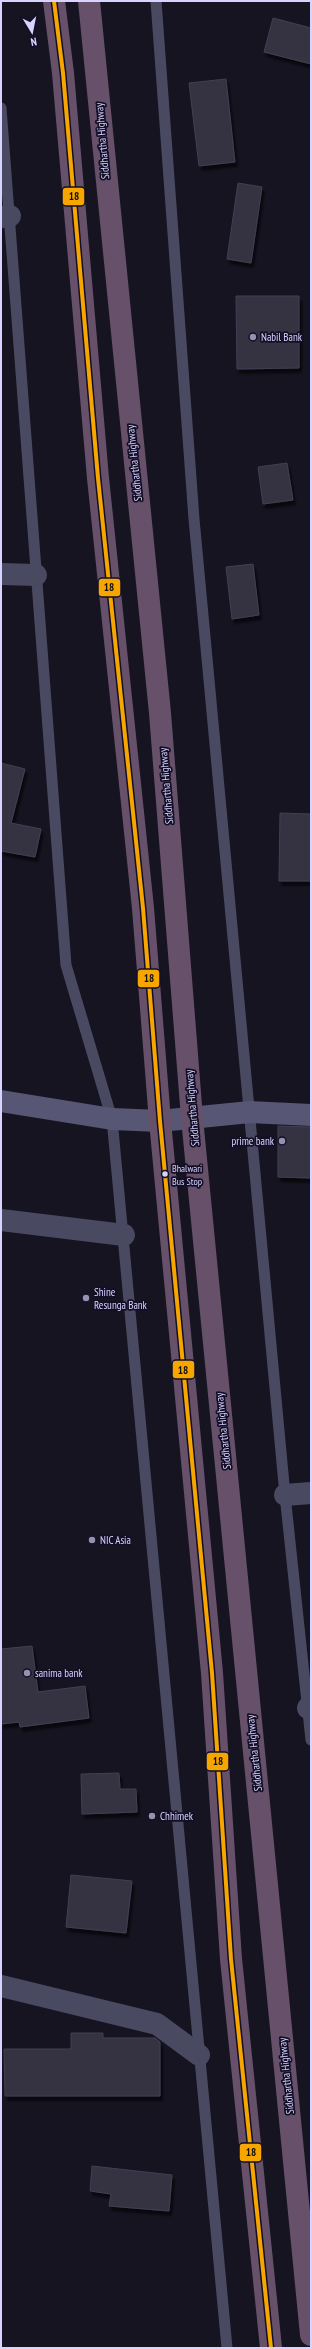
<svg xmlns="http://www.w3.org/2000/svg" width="312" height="2349" font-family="'PT Sans Narrow',sans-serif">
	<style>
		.building { fill: #343243; stroke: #433f54; filter: url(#shadow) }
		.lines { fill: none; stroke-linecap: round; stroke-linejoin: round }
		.lane { stroke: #4a4962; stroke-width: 11 }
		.street { stroke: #4a4962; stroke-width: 22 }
		.secondary { stroke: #575674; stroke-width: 22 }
		.highway { stroke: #67516a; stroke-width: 22 }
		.bus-1-casing { stroke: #130f26; stroke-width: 7 }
		.bus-1 { stroke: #f7a600; stroke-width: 4 }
		.poi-dot { fill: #9591b1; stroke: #130f26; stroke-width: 1.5 }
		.bus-dot { fill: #d9d4ff; stroke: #130f26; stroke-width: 1.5 }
		.labels { text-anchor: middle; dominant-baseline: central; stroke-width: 3.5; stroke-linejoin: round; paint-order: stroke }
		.bus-label { font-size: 10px; fill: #d9d4ff; stroke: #130f26; text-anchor: start }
		.street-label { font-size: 11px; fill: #d9d4ff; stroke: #130f26 }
		.poi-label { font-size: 11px; fill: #d9d4ff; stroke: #130f26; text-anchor: start }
		.line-badge { stroke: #130f26; stroke-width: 1.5 }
		.pale-badge-label { font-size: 11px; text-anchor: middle; font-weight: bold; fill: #111 }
	</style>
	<defs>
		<filter id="shadow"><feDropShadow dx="2.5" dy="4.5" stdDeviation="1" flood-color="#0009"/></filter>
	</defs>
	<rect width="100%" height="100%" fill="#161421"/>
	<g class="building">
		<polygon points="273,18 311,28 311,64 264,52"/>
		<polygon points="226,79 235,162 199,166 189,83"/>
		<polygon points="238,183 262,187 251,263 227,259"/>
		<polygon points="236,296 299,296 299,368 237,369"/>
		<polygon points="287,463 293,500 263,504 258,467"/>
		<polygon points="253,564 259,615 232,619 226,567"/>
		<polygon points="1,763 25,769 11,823 41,829 35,857 1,851"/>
		<polygon points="280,813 311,814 311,881 279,881"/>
		<polygon points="278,1126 311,1127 311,1178 278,1177"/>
		<polygon points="32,1646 38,1692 85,1686 89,1718 20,1727 19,1722 1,1724 1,1649"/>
		<polygon points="119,1773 120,1789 136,1789 137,1812 82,1814 81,1774"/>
		<polygon points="71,1875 132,1881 126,1933 66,1927"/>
		<polygon points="71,2033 103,2033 103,2038 155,2038 160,2042 160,2096 5,2096 4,2049 71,2049"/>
		<polygon points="92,2166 172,2175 169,2211 109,2206 111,2194 90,2191"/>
	</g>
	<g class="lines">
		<g class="lane">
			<polyline points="156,1 194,519 285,1495 311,1740"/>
			<polyline points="1,108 66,965 112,1119 227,2348"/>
		</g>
		<g class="street">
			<polyline points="1,217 10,216"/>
			<polyline points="1,574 36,575"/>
			<polyline points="1,1220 124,1235"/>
			<polyline points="285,1495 311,1493"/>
			<polyline points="308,1708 311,1707"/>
			<polyline points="1,1986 157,2024 199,2055"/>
		</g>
		<polyline class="secondary" points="1,1101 112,1119 160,1121 250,1112 311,1115"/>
		<g class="highway">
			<polyline points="54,1 63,73 98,478 143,908 160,1121 212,1673 231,1959 271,2348"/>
			<polyline points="89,1 160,713 192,1118 311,2335"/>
		</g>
		<defs>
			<polyline id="bus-1" points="54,1 63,73 98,478 143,908 160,1121 212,1673 231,1959 271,2348"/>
		</defs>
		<use href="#bus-1" class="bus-1-casing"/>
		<use href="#bus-1" class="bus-1"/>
	</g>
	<g class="poi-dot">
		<circle cx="253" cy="337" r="4"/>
		<circle cx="282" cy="1141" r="4"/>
		<circle cx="86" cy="1298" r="4"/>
		<circle cx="92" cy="1540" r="4"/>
		<circle cx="27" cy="1673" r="4"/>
		<circle cx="152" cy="1816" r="4"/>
	</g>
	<circle class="bus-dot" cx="165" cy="1174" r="3.5"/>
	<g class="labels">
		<g class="bus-label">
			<text x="172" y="1168">Bhalwari<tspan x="172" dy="13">Bus Stop</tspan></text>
		</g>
		<g class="street-label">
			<text transform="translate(102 141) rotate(-95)">Siddhartha Highway</text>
			<text transform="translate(134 463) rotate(-96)">Siddhartha Highway</text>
			<text transform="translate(166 786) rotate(-95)">Siddhartha Highway</text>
			<text transform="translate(192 1108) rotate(-95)">Siddhartha Highway</text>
			<text transform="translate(223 1431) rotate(-96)">Siddhartha Highway</text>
			<text transform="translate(254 1753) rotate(-96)">Siddhartha Highway</text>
			<text transform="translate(286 2076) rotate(-96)">Siddhartha Highway</text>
		</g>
		<g class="poi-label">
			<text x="261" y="337">Nabil Bank</text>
			<text x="274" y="1141" text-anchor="end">prime bank</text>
			<text x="94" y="1292">Shine<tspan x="94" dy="13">Resunga Bank</tspan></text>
			<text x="100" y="1540">NIC Asia</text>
			<text x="35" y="1673">sanima bank</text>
			<text x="160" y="1816">Chhimek</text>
		</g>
	</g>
	<g class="line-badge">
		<rect x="62" y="187" width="23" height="19" rx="4" fill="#f7a600"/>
		<rect x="98" y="578" width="23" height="19" rx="4" fill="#f7a600"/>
		<rect x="137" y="969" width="23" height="19" rx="4" fill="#f7a600"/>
		<rect x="172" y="1360" width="23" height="19" rx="4" fill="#f7a600"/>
		<rect x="206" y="1752" width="23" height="19" rx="4" fill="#f7a600"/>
		<rect x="239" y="2143" width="23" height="19" rx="4" fill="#f7a600"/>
	</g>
	<g class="pale-badge-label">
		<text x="74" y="200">18</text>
		<text x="109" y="591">18</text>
		<text x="149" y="982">18</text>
		<text x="183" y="1374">18</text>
		<text x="218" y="1765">18</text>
		<text x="251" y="2156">18</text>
	</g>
	<rect width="312" height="2349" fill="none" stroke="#d9d4ff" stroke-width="4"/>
	<g transform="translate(32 32) rotate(170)" stroke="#130f26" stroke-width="3" paint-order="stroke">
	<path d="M0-3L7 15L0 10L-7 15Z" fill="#d9d4ff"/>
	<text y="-6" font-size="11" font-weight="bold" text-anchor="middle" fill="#d9d4ff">N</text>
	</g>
</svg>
